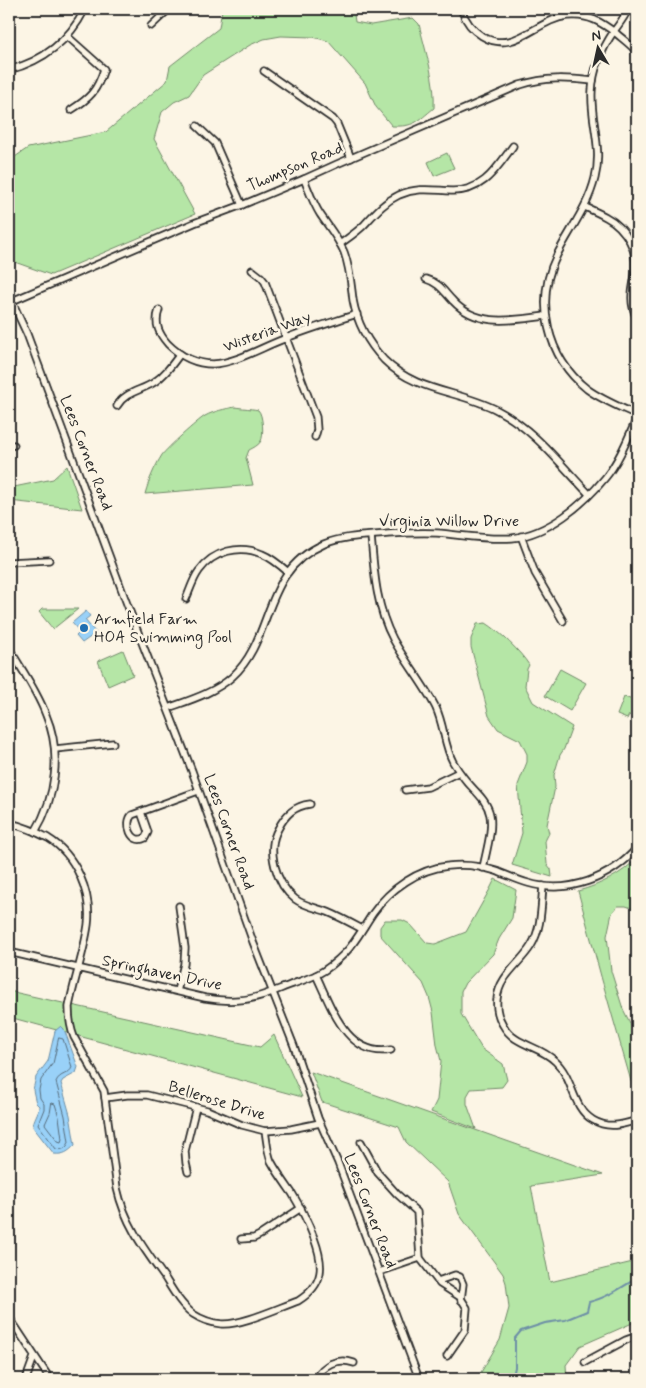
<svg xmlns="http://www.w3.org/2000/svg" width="646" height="1388" font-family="Mynerve,sans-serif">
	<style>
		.green { fill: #b5e6a6; stroke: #708868 }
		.water { fill: #99d1f8; stroke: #6d8fa6 }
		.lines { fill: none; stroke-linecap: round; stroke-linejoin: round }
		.shore { stroke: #576d7d; stroke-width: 1 }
		.stream { stroke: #6d8fa6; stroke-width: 2 }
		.minor-casing { stroke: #2b2b2b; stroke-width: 9 }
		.minor { stroke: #fcf5e5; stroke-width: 5.5 }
		.poi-dot { fill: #1f6fb2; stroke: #fcf5e5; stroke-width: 2 }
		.labels { text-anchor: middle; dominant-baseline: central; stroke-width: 5; stroke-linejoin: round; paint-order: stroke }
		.street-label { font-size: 16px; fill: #2b2b2b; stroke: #fcf5e5 }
		.poi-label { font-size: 16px; fill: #2b2b2b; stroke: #fcf5e5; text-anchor: start }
	</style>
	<rect width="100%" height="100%" fill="#fcf5e5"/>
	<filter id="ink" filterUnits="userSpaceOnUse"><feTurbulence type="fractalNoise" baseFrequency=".02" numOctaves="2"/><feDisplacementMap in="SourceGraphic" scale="10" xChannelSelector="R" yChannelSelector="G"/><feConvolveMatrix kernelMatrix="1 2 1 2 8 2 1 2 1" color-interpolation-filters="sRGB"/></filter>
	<g filter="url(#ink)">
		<g class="green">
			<path d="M222,9H253L258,10L274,9H356L354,14L355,22L371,25L413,18L419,24C425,50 436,82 434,108C417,122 414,127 392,126L376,107L365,83L328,41L313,37L281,36L264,39L250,45L203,75L189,95L174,102L162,112L154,139L195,214L51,275L9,260V161L28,148L106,132L167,81L170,66L219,28Z"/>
			<polygon points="447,153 454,168 434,176 428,162"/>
			<path d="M235,407C239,408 257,409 258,410C263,414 264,436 261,441C259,445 253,448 249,450L246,458L253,485L145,494C149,480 154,468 162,455C167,448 197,421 205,416C214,411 225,409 235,407Z"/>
			<polygon points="67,466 82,509 9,501 9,488 53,479"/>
			<polygon points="42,609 78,609 53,629 39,612"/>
			<path d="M486,623C499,631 521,652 529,665L527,669L525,686L533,702L572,727L564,749L560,755L554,775L555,787L547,825L549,833L545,841L547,864L551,869L552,877L512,865L522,833L518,785L527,762V754L520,740L498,729L489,716L471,647V639L477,624Z"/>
			<polygon points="123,650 133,675 108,686 98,661"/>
			<polygon points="560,669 586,683 570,711 545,696"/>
			<polygon points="624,697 633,700 631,704 637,707 636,718 629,715 627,719 617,715"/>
			<path d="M637,858V910L626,906H618L612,913L607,936L611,971L623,1009L637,1037V1102L602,980L578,891C600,885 621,875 637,858Z"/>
			<polygon points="495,879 516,890 512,918 499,939 493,954 465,983 461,991 461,1014 482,1049 503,1064 507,1080 502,1087 471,1089 467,1096 467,1104 476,1129 431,1112 437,1100 441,1061 437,1045 433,1012 429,997 423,983 380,935 380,927 385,920 402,920 410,924 427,943 435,944 466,932 490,889"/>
			<polygon points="9,991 260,1047 274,1035 302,1097 9,1017"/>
			<polygon points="311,1072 603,1175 531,1186 550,1282 637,1261 637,1321 580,1346 566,1365 567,1379 477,1379 500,1340 509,1308 506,1283 503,1274 459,1214 448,1182 406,1142 399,1127 322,1102"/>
		</g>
		<g class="water">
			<polygon points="86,611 90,616 85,620 96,633 82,643 76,636 80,632 72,623"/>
			<path d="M61,1026L64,1029L78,1067L76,1073L63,1080L61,1083L70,1115L75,1145C68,1152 64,1155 54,1154L33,1127C33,1119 39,1113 39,1106L36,1103L35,1099L33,1090L36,1077L48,1061L55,1031Z"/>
		</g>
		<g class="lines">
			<g class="shore">
				<path d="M59,1038L63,1039L72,1067C70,1075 59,1073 56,1082L65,1116L69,1142C67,1148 62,1151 56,1149L38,1124L44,1109V1104L40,1098L39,1090L41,1080L53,1063Z"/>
				<polygon points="52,1103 55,1104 59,1117 62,1139 61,1142 58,1141 45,1124 50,1113"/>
			</g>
			<g class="stream">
				<polyline points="498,1379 500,1379"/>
				<path d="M516,1379L513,1376L515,1367V1338L521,1331L545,1323L565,1320L587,1311L589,1302C607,1298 622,1287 637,1278"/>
			</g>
			<defs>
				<g id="minor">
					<path d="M461,9C465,20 472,30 482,36C515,56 536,19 568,16C589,14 601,22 617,34C624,40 631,45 637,52"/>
					<path d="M628,9C625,17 619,24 614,31C602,49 593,70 592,91C590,121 603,147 595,178C588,207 570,229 557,255C534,301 547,357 587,389C602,400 620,407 637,415"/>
					<polyline points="151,26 169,9"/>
					<path d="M67,36L104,69C97,91 90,98 71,110"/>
					<path d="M9,70C43,61 69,41 85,9"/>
					<polyline points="264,71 333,119 337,124 351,158"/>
					<polyline points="197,126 215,143 242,205"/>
					<path d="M304,179C309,191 313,203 320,214C328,226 338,238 344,252C350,268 351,284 353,300C357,323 369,344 384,360C417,393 459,390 497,410C534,429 561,465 589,494"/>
					<path d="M585,207C592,210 599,213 606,217C627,228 639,252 635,276C632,291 629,303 637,318"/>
					<path d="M340,244C348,238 357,232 364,225C375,213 384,202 399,195C418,187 431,190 451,191C483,192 496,169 513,146"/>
					<polyline points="252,270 261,277 265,282 316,417 317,430 315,437"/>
					<path d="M426,279C440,283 444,292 453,301C478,328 513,320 546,316"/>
					<polyline points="9,295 27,334 127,604 192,771 253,942 294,1046 318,1118 338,1163 419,1379"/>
					<path d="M12,301L194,223L242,205L304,179L337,164L520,85C547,77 565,78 593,81"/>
					<path d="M159,310C154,324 159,334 168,344C180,356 196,364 213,364C236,363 262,347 284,339C308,329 333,322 357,314"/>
					<path d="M117,406C125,392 140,391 153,383C164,376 172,365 180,354"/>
					<polyline points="9,446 14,445"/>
					<path d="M371,536C374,571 376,607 393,639C406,663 424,684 436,708C444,725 444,745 453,762C456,767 460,773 464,778C473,790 487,799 490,815C493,830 486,852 483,868"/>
					<polyline points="521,536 535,573 563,621"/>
					<polyline points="9,562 49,560"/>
					<path d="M186,599C190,590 193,579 199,571C213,551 240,544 262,554C272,558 280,565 288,572"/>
					<path d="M9,648C22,670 37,691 46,715C62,753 56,797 35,832"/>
					<path d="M168,708C190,700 214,693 232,677C275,638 261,571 324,544C344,536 366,536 388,534C404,533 420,532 437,533C461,535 487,540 512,538C548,534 583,505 605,478C619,461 628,438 637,418"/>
					<polyline points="55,749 113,743"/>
					<polyline points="405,790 428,787 459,772"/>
					<path d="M310,804C294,806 285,815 278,829C266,850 276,884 295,899C304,906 317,908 328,912C340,917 351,923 362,929"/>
					<path d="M141,812L148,832L145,838C131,845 124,823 132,815L198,791"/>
					<path d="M9,823C22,826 35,831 48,838C76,855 92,893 88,925C84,953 74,980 69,1007C69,1018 70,1027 74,1037L104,1091L117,1188C125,1224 144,1249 165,1278C173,1291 181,1305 193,1314C202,1320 211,1323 222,1324C242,1325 278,1308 298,1301C325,1284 324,1265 314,1238C308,1222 301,1208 292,1193C285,1183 277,1172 271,1161C267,1151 267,1141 265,1131"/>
					<path d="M543,886C541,906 542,928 531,946C520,964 499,976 497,999C496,1008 498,1017 503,1025C514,1046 539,1045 555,1061C574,1078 571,1107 593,1120C608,1129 622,1125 637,1120"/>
					<path d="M9,952L205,998C216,1000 228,1001 239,1000C258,999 276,990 293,984C301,981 310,978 318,974C328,969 337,961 345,953C356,942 364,926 373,913C390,889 418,869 448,866C464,864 481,866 496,871C507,875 517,880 528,883C568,895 611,878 637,848"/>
					<path d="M316,975C331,1006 347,1058 391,1050"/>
					<polyline points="177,991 184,964 185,948 179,906"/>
					<polyline points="105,1098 127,1095 147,1095 207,1110 242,1125 265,1131 291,1129 320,1123"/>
					<polyline points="361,1142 378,1173 397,1194 417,1212 420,1258 440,1284 460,1297 467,1308 465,1330 447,1356"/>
					<polyline points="188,1172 186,1163 185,1151 196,1107"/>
					<polyline points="241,1239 254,1238 260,1235 301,1208"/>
					<polyline points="379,1272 420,1258"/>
					<polyline points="438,1281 455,1275 460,1277 463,1284 461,1300"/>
					<polyline points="9,1317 50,1379"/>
					<polyline points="585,1362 626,1340 637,1336"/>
					<polyline points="26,1379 34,1357"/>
					<path d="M315,1379C323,1365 337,1357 354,1363"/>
				</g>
			</defs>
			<use href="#minor" class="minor-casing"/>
			<use href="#minor" class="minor"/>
		</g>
	</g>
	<circle class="poi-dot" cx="84" cy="628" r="5"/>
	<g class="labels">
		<g class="street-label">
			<text transform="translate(295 167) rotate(-23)">Thompson Road</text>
			<text transform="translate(267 332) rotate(-20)">Wisteria Way</text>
			<text transform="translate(86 453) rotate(69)">Lees Corner Road</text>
			<text x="449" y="521">Virginia Willow Drive</text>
			<text transform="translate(229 832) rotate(70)">Lees Corner Road</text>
			<text transform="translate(162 973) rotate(12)">Springhaven Drive</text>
			<text transform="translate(217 1101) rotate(17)">Bellerose Drive</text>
			<text transform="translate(370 1211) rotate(69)">Lees Corner Road</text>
		</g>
		<g class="poi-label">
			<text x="94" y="619">Armfield Farm<tspan x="94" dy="18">HOA Swimming Pool</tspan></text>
		</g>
	</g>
	<rect width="646" height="1388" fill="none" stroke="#fcf5e5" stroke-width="30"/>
	<rect x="15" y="15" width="616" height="1358" fill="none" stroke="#2b2b2b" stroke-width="2" filter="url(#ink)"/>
	<g transform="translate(598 48) rotate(351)" stroke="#fcf5e5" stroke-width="4" paint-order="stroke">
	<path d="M0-4L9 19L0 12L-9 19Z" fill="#2b2b2b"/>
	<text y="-8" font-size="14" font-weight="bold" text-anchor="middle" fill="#2b2b2b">N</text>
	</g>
</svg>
